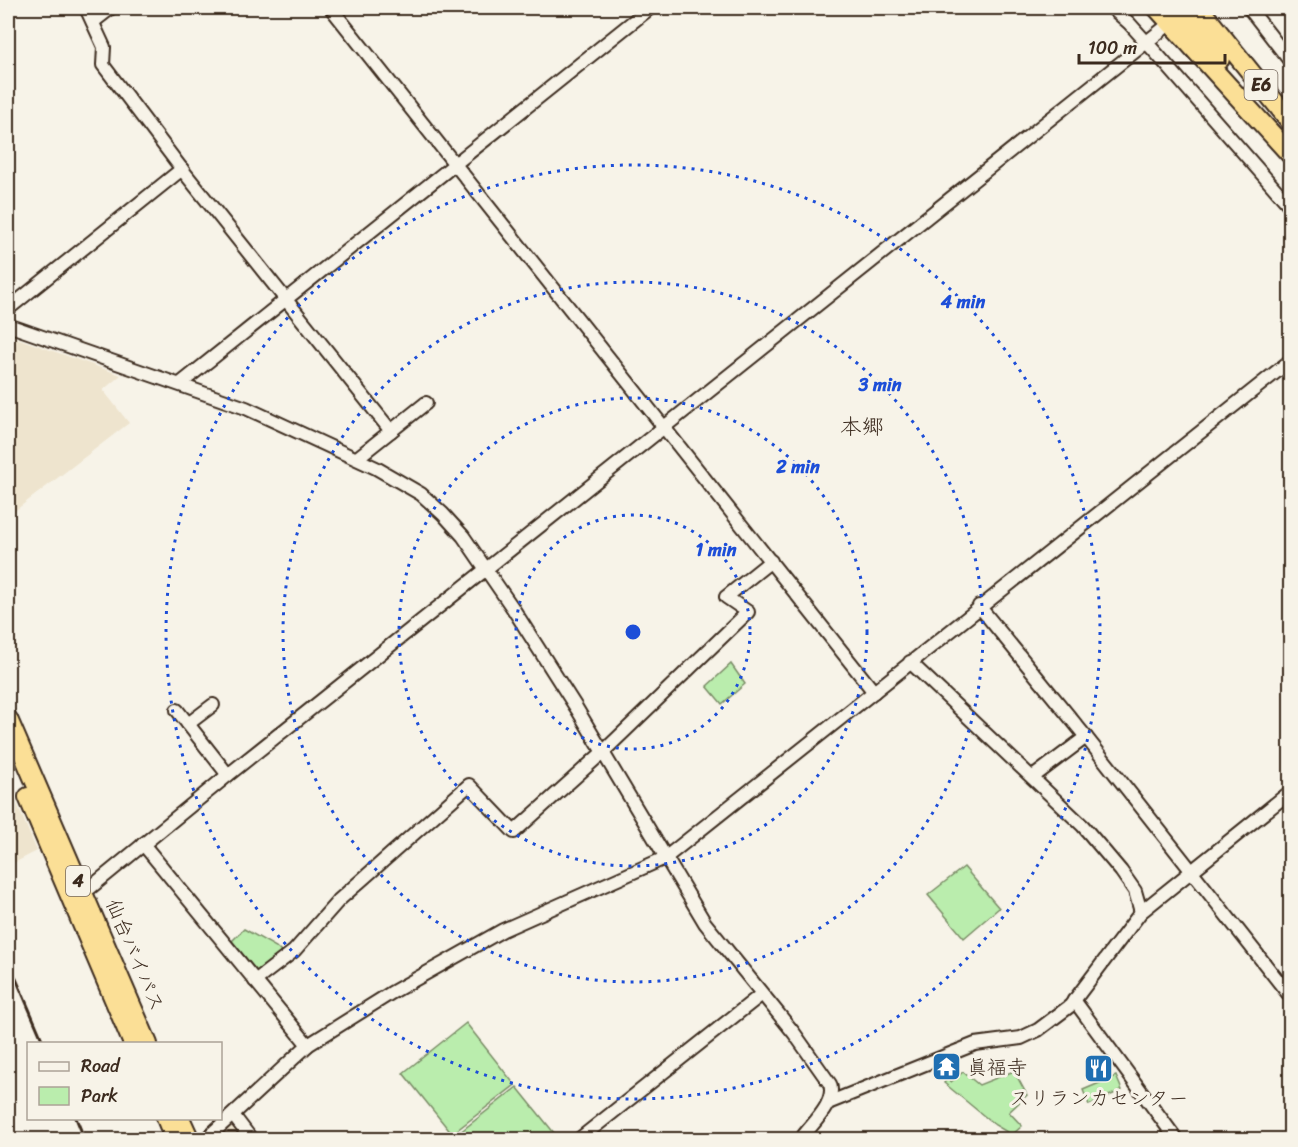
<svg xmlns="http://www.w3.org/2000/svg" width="1298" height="1147" font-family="Sriracha,'Klee One',sans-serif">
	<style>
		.built { fill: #eee4ce }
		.green { fill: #baedad; stroke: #7a8c66; stroke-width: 1.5 }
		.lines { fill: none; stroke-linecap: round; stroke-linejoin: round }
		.minor-casing { stroke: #3b2a1e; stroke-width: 16 }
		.highway-casing { stroke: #3b2a1e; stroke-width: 22 }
		.minor { stroke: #f7f3e8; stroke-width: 12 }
		.highway { stroke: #fbdf96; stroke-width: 18 }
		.rail { stroke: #3b2a1e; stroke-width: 3 }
		.ring { fill: none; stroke: #1d4ed8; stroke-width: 3; stroke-dasharray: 3 6 }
		.labels { text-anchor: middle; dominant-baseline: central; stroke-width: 6; stroke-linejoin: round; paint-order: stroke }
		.shield { fill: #f7f3e8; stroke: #73665b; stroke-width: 1.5 }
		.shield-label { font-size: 18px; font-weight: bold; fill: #3b2a1e }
		.street-label { font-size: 20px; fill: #3b2a1e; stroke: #f7f3e8 }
		.poi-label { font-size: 20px; fill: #3b2a1e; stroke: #f7f3e8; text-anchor: start }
		.quarter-label { font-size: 22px; fill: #3b2a1e; stroke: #f7f3e8 }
		.centre { fill: #1d4ed8; stroke: #f7f3e8; stroke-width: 3 }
		.ring-label { font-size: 18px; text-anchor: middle; font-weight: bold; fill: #1d4ed8; stroke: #f7f3e8; stroke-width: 6; stroke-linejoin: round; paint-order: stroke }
	</style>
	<rect width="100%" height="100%" fill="#f7f3e8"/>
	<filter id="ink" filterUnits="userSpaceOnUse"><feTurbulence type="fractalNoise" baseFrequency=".0167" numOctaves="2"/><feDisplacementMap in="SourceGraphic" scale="12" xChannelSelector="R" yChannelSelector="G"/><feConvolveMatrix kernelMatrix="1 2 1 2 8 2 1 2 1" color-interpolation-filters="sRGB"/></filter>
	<g filter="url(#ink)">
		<g class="built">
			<polygon points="8,335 121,375 103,390 129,423 8,516"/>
			<polygon points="8,783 37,851 8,866"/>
			<polygon points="228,1126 237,1128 246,1140 212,1140"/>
		</g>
		<g class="green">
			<polygon points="731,664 745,684 722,704 707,686"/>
			<polygon points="964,867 999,908 964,938 928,895"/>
			<polygon points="244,929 276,947 281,952 262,972 256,971 232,941"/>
			<polygon points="466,1023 515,1085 452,1134 403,1073"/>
			<polygon points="1014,1071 1027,1095 1009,1112 1022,1126 1012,1135 995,1125 944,1083 948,1078 951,1082 963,1072 979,1085"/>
			<polygon points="1116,1076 1122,1090 1089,1105 1083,1090"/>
			<polygon points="517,1087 559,1139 456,1139 454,1137"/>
		</g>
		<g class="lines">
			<defs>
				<g id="minor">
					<polyline points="86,8 104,47 103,65 184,172 391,431 357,458"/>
					<polyline points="331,8 874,692"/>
					<polyline points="1112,8 1129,23 1157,54 1290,206"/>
					<polyline points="1249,8 1290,61"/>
					<polyline points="93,22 111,8"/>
					<polyline points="8,309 182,169"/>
					<path d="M8,325L246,408L376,468L421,494L443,514L463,536L512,607L577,709L705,923L794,1033L830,1084C836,1102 814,1122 804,1135L803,1140"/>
					<polyline points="180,384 650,8"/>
					<polyline points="391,431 426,403"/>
					<polyline points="979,606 1086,737 1290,996"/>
					<polyline points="910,662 1083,826 1121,871 1135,891 1141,912"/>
					<polyline points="177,710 228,775"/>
					<polyline points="188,724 213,705"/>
					<polyline points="1033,777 1086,737"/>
					<polyline points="143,844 308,1045"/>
					<polyline points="77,895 90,888 228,775 1163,29"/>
					<polyline points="255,981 294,951 339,900 469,785 514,832 603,752 748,612 726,597 771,561"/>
					<polyline points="1074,1000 1177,1140"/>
					<polyline points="828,1103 975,1044 1021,1038 1038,1030 1070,1006 1141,912 1290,792"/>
					<polyline points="233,1115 252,1140"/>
					<polyline points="205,1140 308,1045 391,993 503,930 665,858 1290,361"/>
					<polyline points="578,1140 762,994"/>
					<polyline points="1286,1140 1290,1136"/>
				</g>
				<g id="highway">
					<polyline points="1157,8 1290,154"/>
					<polyline points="1178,8 1220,59"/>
					<polyline points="1199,8 1290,121"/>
					<polyline points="8,719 148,1044"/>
					<polyline points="28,797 133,1044"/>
					<polyline points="166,1118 175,1140"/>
					<polyline points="180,1118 190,1140"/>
				</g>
			</defs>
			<use href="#minor" class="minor-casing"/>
			<use href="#highway" class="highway-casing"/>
			<use href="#minor" class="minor"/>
			<use href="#highway" class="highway"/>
			<g class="rail">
				<polyline points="8,960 44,1044"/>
				<polyline points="76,1118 85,1140"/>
			</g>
		</g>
	</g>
	<g class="ring">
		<circle cx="633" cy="632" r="117"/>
		<circle cx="633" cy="632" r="234"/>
		<circle cx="633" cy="632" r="350"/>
		<circle cx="633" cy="632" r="467"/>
	</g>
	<defs>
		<symbol id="temple-square" viewBox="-11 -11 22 22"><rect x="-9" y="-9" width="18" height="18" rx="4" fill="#1f6fb2" stroke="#f7f3e8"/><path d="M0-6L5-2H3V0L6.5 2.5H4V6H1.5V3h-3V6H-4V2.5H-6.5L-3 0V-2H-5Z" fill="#fff"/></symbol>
		<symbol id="restaurant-square" viewBox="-11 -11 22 22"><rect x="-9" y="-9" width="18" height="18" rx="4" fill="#1f6fb2" stroke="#f7f3e8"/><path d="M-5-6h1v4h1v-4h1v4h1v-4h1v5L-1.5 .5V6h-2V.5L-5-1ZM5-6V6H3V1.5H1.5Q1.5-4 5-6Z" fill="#fff"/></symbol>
	</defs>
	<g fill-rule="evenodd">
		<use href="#temple-square" x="930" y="1050" width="33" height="33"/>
		<use href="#restaurant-square" x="1082" y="1052" width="33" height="33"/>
	</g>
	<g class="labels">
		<g class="shield">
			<rect x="1244.5" y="70" width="33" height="30" rx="4.5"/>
			<rect x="66" y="866" width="24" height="30" rx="4.5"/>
		</g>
		<g class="shield-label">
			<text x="1261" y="85">E6</text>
			<text x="78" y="881">4</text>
		</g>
		<g class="street-label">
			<text transform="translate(135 955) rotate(67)">仙台バイパス</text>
		</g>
		<g class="poi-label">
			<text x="967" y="1067">眞福寺</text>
			<text x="1099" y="1098" text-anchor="middle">スリランカセンター</text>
		</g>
		<g class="quarter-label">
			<text x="862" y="426">本郷</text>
		</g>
	</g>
	<circle cx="633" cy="632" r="9" class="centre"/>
	<g class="ring-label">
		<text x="963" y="308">4 min</text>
		<text x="880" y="391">3 min</text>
		<text x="798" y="473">2 min</text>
		<text x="716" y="556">1 min</text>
	</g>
	<rect width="1298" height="1147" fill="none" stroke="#f7f3e8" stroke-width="30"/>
	<rect x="15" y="15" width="1268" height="1117" fill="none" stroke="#3b2a1e" stroke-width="2" filter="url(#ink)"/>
	<rect x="27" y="1042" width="195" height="78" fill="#f7f3e8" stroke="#aca397" stroke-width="1.5"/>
	<rect x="39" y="1062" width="30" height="9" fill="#f7f3e8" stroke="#aca397" stroke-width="1.5"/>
	<text x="81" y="1072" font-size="18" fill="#3b2a1e">Road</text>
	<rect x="39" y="1087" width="30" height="18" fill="#baedad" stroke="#aca397" stroke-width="1.5"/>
	<text x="81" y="1102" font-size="18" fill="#3b2a1e">Park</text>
	<path d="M1079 54v9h146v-9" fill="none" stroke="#3b2a1e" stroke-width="3"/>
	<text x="1088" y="54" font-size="18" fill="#3b2a1e" stroke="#f7f3e8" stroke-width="4.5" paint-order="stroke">100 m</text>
</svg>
